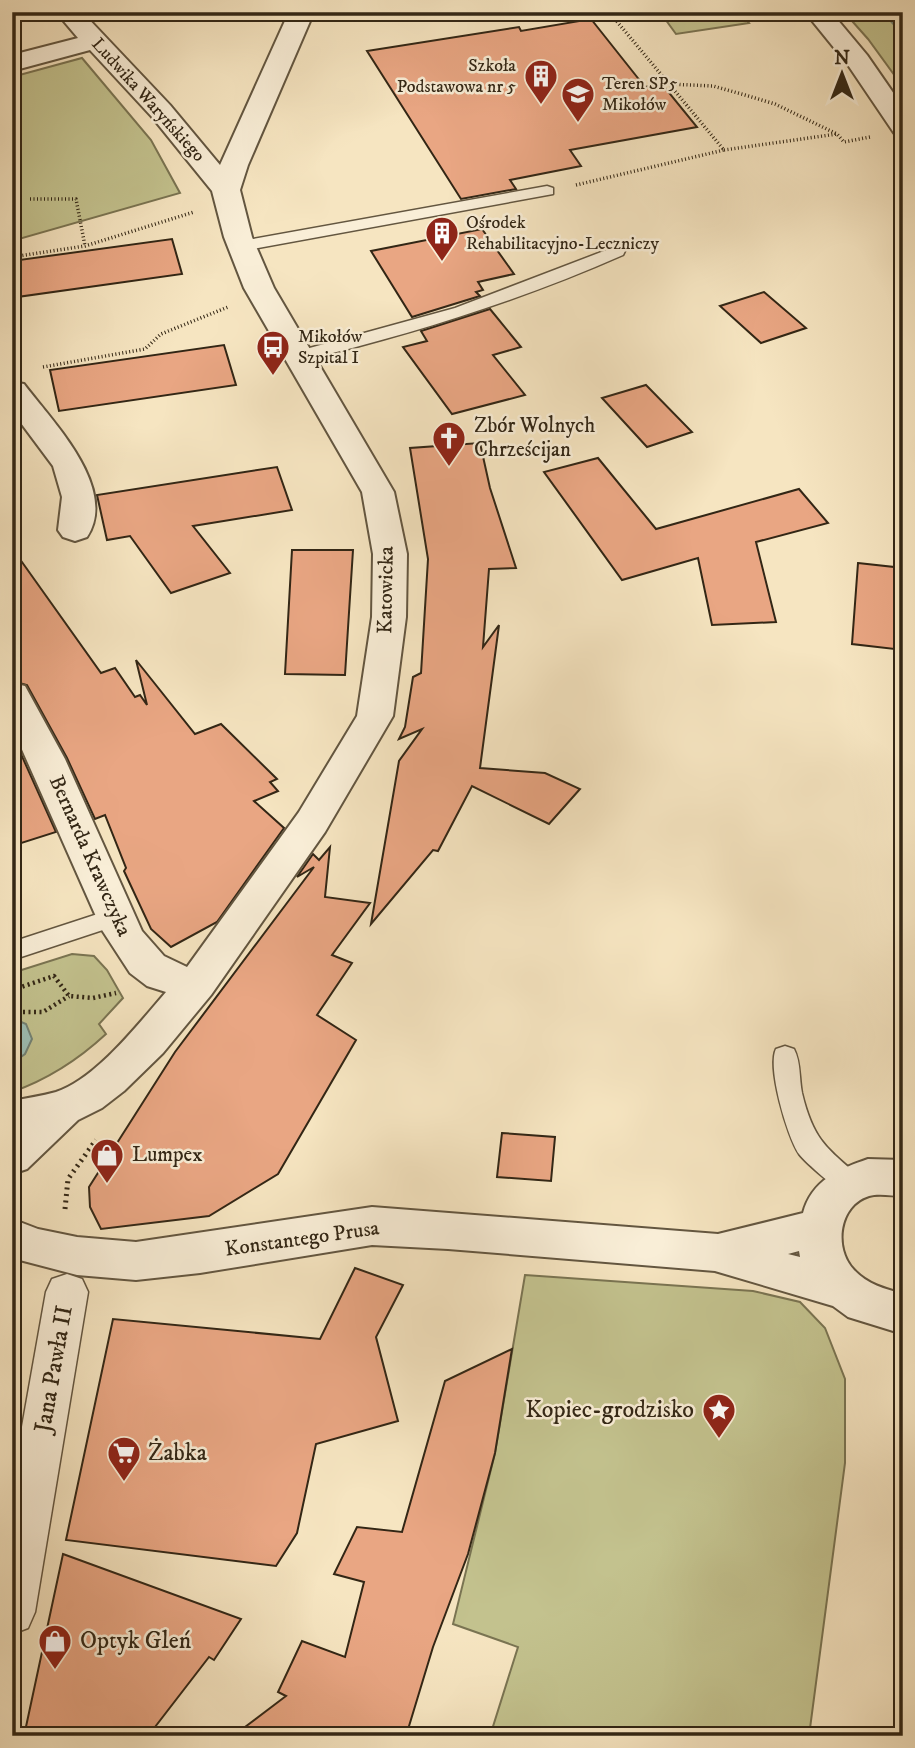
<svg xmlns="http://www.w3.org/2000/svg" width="915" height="1748" font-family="'IM FELL DW Pica',serif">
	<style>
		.green { fill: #c3c28e; stroke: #7a7452; stroke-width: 2 }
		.water { fill: #9dbfb5; stroke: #728275; stroke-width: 2 }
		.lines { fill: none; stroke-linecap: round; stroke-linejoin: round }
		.stream { fill: #728275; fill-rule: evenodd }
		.building { fill: #e9a683; stroke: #322615; stroke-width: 2 }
		.service-casing { stroke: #635640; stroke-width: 3 }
		.pedestrian-casing { stroke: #635640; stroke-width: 3 }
		.minor-casing { stroke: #635640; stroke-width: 4 }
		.tertiary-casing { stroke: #635640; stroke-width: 4 }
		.path-far2 { stroke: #322615; stroke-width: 3.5; stroke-dasharray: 1 2.5; stroke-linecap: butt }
		.path-far1 { stroke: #322615; stroke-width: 4.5; stroke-dasharray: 2 3.5; stroke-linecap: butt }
		.path { stroke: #322615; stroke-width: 5; stroke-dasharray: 2 4.5; stroke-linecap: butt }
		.service { fill: #f9eed7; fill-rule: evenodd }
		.pedestrian { fill: #f9eed7; fill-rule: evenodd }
		.minor { fill: #f9eed7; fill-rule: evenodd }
		.tertiary { fill: #f9eed7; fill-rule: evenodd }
		.labels { text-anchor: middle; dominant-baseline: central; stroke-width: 5; stroke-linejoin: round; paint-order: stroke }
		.far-poi-label { font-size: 18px; fill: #322615; stroke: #f9eed7; text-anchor: start }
		.far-street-label { font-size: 18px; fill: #322615; stroke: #f9eed7 }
		.poi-label { font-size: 21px; fill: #322615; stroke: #f9eed7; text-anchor: start }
		.street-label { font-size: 21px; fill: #322615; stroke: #f9eed7 }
		.near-street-label { font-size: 24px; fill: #322615; stroke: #f9eed7 }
		.near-poi-label { font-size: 24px; fill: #322615; stroke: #f9eed7; text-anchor: start }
	</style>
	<rect width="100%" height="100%" fill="#f6e5c1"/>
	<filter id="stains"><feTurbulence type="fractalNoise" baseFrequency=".00286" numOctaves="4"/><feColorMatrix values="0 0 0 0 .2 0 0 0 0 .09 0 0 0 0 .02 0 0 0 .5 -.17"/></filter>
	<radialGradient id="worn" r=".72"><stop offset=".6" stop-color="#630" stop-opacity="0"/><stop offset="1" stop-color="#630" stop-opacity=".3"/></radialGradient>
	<g class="green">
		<polygon points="660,12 740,12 749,23 676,34"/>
		<polygon points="844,12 903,12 903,87 868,39"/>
		<polygon points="82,58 151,140 180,193 12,241 12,77"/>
		<path d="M72,954L94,956L107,970L123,998L99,1024L106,1034C78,1060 49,1079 12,1092V973Z"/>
		<polygon points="525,1275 753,1291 800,1302 825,1328 845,1379 845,1463 809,1736 490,1736 518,1647 453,1624 495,1453"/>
	</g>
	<polygon class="water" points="12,1018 26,1024 32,1039 25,1054 12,1063"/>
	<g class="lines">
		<polygon class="stream" points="881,12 890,12 903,27 903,36"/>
	</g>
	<g class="building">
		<polygon points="591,19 645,87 662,84 697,127 570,150 581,166 510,180 516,189 461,199 367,51 519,27 521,31"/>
		<polygon points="482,229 514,274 478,282 483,290 476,292 480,296 412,317 371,251"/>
		<polygon points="172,239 182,274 17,297 12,261"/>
		<polygon points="764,292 806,328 761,343 720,306"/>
		<polygon points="490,309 521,347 493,355 525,395 452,414 403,347 427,341 421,331"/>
		<polygon points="224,345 236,385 59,411 50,370"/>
		<polygon points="646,385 692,432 647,447 602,398"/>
		<polygon points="480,443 490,488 516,568 489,569 483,647 499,625 480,768 545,773 580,789 549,824 472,786 438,851 433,850 371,924 399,761 422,729 399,739 405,727 413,677 421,673 428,559 410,448"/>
		<polygon points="598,458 656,529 799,489 828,523 756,542 776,622 712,625 698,558 622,580 544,472"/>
		<polygon points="277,467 292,510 193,526 230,573 171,593 130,536 107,540 97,495"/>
		<polygon points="12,548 101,673 115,668 135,697 140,695 147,705 136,660 195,734 221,724 277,779 270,782 278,791 254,801 284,828 217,922 171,947 151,929 124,871 126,868 105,815 95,819 67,758 27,685 12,681"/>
		<polygon points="292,550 353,550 345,675 285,674"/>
		<polygon points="858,563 903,568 903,650 852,644"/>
		<polygon points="12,734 56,832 12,846"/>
		<polygon points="330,847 325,897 370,903 332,955 352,963 317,1015 356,1040 278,1174 209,1216 101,1229 90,1207 89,1187 175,1052 314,867 297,877 313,854 319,860"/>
		<polygon points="502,1133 555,1137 551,1181 497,1177"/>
		<polygon points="355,1268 403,1285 376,1337 398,1421 316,1444 297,1533 276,1566 66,1540 113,1319 320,1339"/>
		<polygon points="512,1349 495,1453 468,1554 433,1647 406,1736 233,1736 286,1696 278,1692 302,1641 345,1657 364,1582 334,1574 357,1527 402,1532 445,1381"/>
		<polygon points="63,1554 241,1619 214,1660 209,1657 148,1736 24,1736"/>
	</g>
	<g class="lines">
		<defs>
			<g id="service">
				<polygon points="547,186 553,188 553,194 242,251 234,246 242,241"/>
				<path d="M617,246L623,247L625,251L623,255C519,301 412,334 301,361L292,356L295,352L455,308Z"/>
				<polygon points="116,908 124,911 128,917 124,923 12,960 12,942"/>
				<path d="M785,1046L794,1049C801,1062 799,1078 802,1093C813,1139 826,1148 860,1177L864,1185L860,1193C857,1194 852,1196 850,1195C841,1194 805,1162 799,1154C787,1136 767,1067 776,1049Z"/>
			</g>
			<polygon id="pedestrian" points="67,1274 82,1279 88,1292 35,1612 28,1628 12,1634 12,1483 46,1292 52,1279"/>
			<g id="minor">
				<path d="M56,12H82L170,105L220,165L289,12H314L248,165L240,190L252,237L274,288L394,492L407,554L406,617L393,716L325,832L211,995L163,1053L124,1091L102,1108L78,1120L27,1169L12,1174V1101C26,1098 42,1096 56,1092C96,1079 139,1023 166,992L147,986L130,973L102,930L12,727V683L25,686L65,759L142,931L164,956L187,967L299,812L357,716L372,617L373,554L362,492L244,288L224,237L212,191L152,117L90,50L12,71V55L78,38Z"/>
				<path d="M12,382L24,384C52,421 119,488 87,537L75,541L63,537L58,530L62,497L53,466L12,411Z"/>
			</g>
			<g id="tertiary">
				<polygon points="805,12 831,12 867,55 903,107 903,135 894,133 848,65"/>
				<path d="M868,1159L903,1160V1196C892,1196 879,1193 869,1196C839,1205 833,1248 854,1270C867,1284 885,1289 903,1294V1334L848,1317L833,1306L715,1271L448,1249L372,1245L200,1273L136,1280L77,1275L12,1258V1219L38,1229L77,1237L136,1242L372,1207L718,1234L803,1213C812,1180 839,1169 868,1159ZM799,1251L800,1257L788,1254Z"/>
			</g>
		</defs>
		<use href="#service" class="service-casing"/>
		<use href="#pedestrian" class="pedestrian-casing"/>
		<use href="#minor" class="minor-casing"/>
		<use href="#tertiary" class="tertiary-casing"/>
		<g class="path-far2">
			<polyline points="591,14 604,12"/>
			<polyline points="669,84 713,86 745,95 775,104 837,134 844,142 870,137"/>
			<polyline points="724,150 837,134"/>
			<polyline points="576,185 724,150 609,12"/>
			<polyline points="30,199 76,199 85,246"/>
			<polyline points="12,257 85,246 194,212"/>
			<polyline points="43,367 145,349 161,334 228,307"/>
		</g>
		<g class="path-far1">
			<polyline points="12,990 54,976 69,996 93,998 116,993"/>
			<polyline points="12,1012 43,1012 69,996"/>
		</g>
		<polyline class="path" points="65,1209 68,1179 96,1140"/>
		<use href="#service" class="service"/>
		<use href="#pedestrian" class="pedestrian"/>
		<use href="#minor" class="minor"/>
		<use href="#tertiary" class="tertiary"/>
	</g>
	<defs>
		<symbol id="building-pin" viewBox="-11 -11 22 30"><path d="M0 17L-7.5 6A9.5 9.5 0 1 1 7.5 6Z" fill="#8f2418" stroke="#f9eed7"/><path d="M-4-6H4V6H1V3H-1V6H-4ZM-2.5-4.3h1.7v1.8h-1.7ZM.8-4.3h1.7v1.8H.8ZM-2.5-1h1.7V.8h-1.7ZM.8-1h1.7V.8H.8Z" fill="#fff"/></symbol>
		<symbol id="school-pin" viewBox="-11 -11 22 30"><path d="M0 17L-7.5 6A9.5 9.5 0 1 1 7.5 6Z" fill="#8f2418" stroke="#f9eed7"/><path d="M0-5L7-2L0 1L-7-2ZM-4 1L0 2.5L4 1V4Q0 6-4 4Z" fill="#fff"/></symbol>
		<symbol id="bus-pin" viewBox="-11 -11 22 30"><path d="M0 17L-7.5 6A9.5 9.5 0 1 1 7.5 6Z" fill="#8f2418" stroke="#f9eed7"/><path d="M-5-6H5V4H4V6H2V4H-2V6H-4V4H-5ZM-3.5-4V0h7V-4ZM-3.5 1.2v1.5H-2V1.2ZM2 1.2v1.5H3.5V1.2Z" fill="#fff"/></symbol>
		<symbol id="church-pin" viewBox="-11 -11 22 30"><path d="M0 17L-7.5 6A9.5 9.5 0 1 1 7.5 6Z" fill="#8f2418" stroke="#f9eed7"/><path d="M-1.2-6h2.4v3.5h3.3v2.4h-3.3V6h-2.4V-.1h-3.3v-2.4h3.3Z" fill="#fff"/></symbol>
		<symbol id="shop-pin" viewBox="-11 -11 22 30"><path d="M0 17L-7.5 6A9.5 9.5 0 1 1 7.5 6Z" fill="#8f2418" stroke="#f9eed7"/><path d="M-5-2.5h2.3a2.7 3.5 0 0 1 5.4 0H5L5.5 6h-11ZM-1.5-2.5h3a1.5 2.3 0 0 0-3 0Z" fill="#fff"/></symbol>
		<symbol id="sight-pin" viewBox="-11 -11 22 30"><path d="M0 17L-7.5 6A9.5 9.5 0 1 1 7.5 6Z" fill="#8f2418" stroke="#f9eed7"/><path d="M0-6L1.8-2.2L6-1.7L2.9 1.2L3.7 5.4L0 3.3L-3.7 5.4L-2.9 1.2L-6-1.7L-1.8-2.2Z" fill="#fff"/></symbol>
		<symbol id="supermarket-pin" viewBox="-11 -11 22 30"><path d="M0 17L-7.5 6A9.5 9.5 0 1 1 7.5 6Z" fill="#8f2418" stroke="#f9eed7"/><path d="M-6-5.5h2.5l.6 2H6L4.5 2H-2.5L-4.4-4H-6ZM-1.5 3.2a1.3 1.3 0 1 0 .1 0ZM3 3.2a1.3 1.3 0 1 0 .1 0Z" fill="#fff"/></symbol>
	</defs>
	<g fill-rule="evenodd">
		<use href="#building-pin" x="522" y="57" width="38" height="52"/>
		<use href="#school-pin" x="559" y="75" width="38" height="52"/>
		<use href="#building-pin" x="423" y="214" width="38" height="52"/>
		<use href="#bus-pin" x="254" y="328" width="38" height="52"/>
		<use href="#church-pin" x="430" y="419" width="38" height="52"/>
		<use href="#shop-pin" x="88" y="1136" width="38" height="52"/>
		<use href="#sight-pin" x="700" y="1391" width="38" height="52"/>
		<use href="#supermarket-pin" x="105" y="1434" width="38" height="52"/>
		<use href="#shop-pin" x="36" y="1622" width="38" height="52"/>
	</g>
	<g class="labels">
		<g class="far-poi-label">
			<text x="516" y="66" text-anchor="end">Szkoła<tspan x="516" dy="21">Podstawowa nr 5</tspan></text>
			<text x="602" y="84">Teren SP5<tspan x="602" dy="21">Mikołów</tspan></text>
			<text x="466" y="223">Ośrodek<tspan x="466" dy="21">Rehabilitacyjno-Leczniczy</tspan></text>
			<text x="298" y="337">Mikołów<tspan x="298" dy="21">Szpital I</tspan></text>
		</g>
		<g class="far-street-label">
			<text transform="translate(148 100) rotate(48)">Ludwika Waryńskiego</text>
		</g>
		<g class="poi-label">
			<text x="474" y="426">Zbór Wolnych<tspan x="474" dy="24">Chrześcijan</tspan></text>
			<text x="132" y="1155">Lumpex</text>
		</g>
		<g class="street-label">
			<text transform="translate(386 590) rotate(-89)">Katowicka</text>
			<text transform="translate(90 856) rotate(66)">Bernarda Krawczyka</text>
			<text transform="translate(302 1239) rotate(-8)">Konstantego Prusa</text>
		</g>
		<g class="near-street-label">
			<text transform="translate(54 1369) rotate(-80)">Jana Pawła II</text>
		</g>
		<g class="near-poi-label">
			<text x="694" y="1410" text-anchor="end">Kopiec-grodzisko</text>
			<text x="148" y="1453">Żabka</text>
			<text x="80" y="1641">Optyk Gleń</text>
		</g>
	</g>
	<rect width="915" height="1748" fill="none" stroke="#f6e5c1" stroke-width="42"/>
	<rect x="14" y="14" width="887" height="1720" fill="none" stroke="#322615" stroke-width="3.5"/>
	<rect x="21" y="21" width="873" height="1706" fill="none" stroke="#322615" stroke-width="2"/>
	<g transform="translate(842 74)" stroke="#f9eed7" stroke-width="5" paint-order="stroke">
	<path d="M0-5L12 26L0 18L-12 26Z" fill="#322615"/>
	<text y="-10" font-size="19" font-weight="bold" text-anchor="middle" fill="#322615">N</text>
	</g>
	<rect width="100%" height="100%" filter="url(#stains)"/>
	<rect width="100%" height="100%" fill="url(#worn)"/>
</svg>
